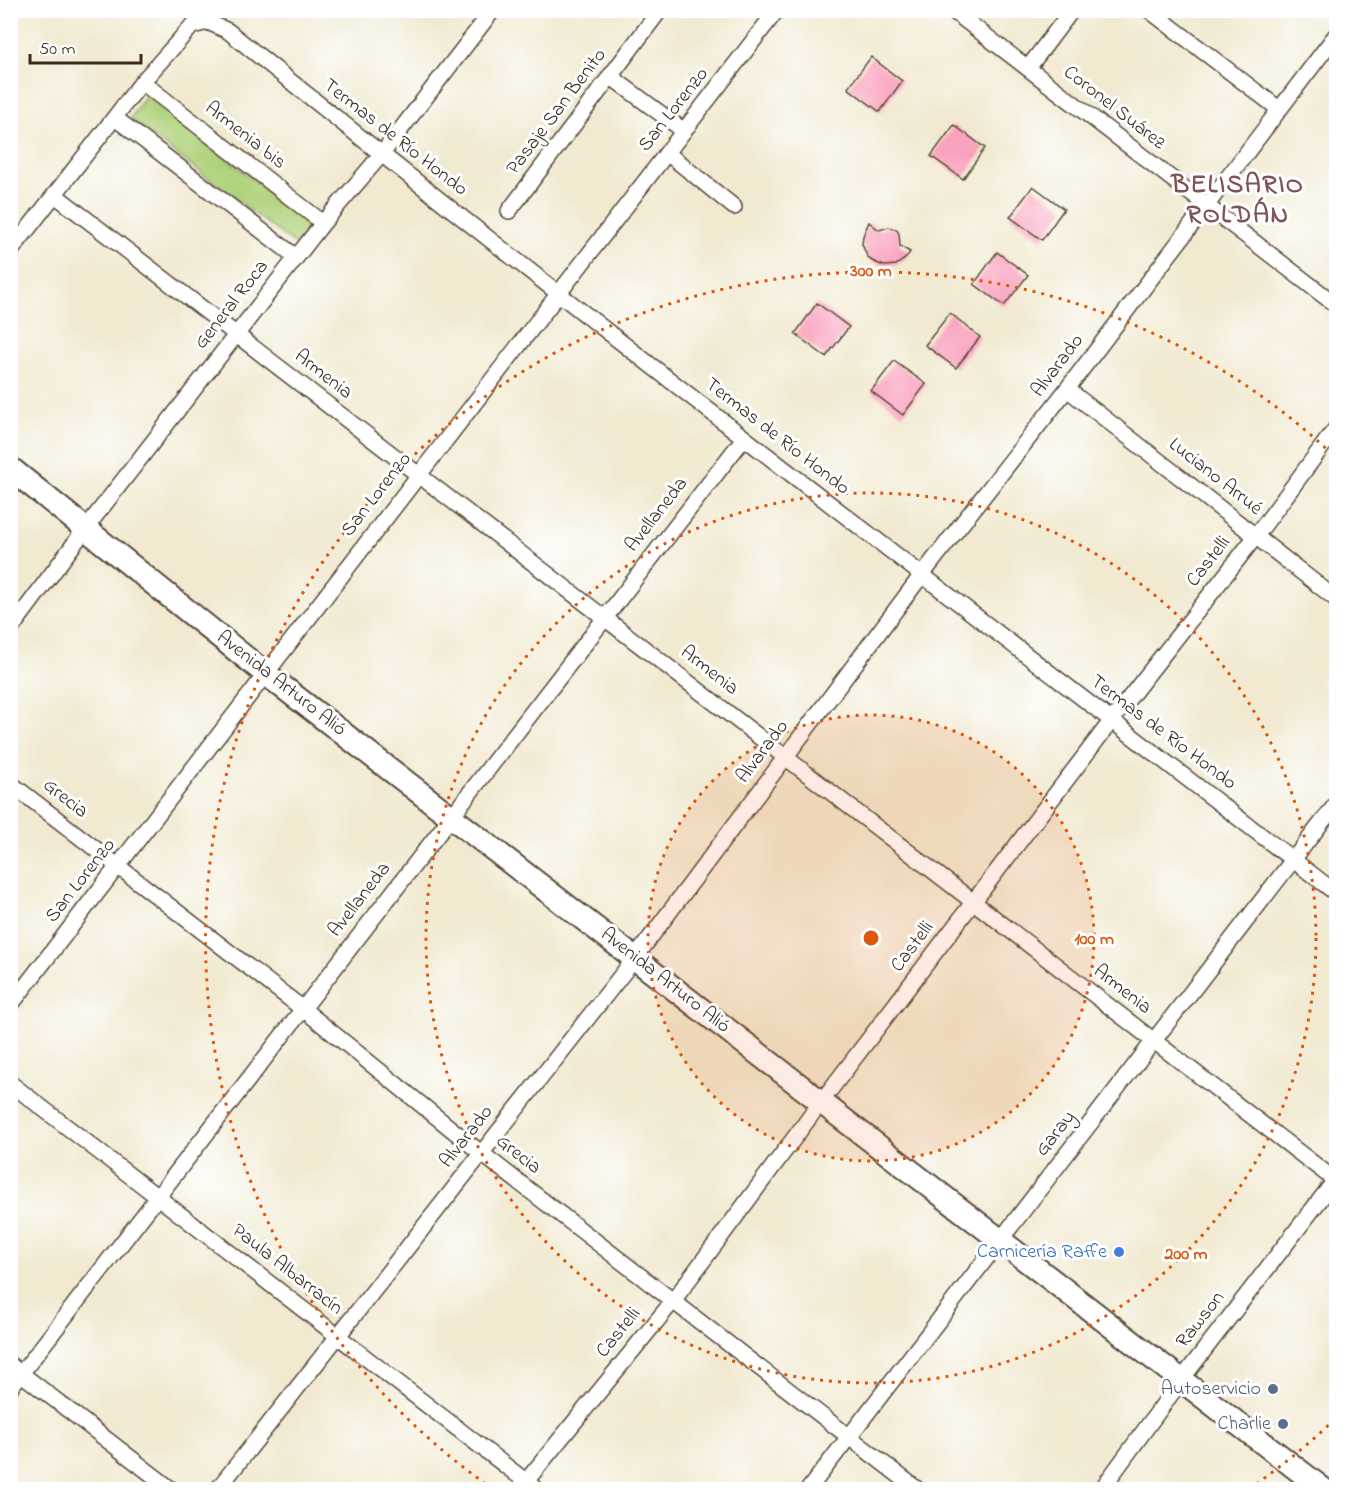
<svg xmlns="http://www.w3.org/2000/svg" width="1347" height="1500" font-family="'Indie Flower',sans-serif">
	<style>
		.green { fill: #afd27a; stroke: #757e4c; stroke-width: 1.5 }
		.building { fill: #f9a2bd }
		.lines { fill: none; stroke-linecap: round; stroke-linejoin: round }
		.street-casing { stroke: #564739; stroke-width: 18 }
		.secondary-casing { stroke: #564739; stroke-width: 26 }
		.street { stroke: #fff; stroke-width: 15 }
		.secondary { stroke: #fff; stroke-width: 22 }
		.ring { fill: none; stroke: #df570d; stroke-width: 3; stroke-dasharray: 3 6 }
		.shop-dot { fill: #3f7fe0; stroke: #fff; stroke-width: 2 }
		.service-dot { fill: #5c6f8a; stroke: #fff; stroke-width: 2 }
		.labels { text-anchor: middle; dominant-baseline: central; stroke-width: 6; stroke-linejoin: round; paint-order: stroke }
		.street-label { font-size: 20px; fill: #3b2a1e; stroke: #fff }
		.shop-label { font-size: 20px; fill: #366cbe; stroke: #fff; text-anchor: end }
		.service-label { font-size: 20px; fill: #4e5e75; stroke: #fff; text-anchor: end }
		.district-label { font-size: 26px; font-weight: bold; letter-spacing: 1.5px; fill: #7e5456; stroke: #fff }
		.centre { fill: #df570d; stroke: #fff; stroke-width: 3 }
		.ring-label { font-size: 18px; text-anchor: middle; font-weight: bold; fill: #df570d; stroke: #fff; stroke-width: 6; stroke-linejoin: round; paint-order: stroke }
	</style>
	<rect width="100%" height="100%" fill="#fff"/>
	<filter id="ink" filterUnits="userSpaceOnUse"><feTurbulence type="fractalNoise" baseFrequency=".0167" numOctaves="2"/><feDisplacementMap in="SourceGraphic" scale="12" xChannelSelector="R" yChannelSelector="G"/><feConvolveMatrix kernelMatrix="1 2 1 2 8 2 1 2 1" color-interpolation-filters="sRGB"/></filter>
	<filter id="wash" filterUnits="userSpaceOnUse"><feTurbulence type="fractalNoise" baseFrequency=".008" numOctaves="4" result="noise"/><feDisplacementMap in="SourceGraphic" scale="24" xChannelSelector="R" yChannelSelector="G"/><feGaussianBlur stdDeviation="1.35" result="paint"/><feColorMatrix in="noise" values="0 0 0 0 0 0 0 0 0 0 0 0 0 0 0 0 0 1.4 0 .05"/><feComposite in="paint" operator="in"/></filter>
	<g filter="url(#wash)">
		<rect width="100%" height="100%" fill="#f1e9d0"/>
		<polygon class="green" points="146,95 312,225 297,246 130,119"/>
		<g id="blocks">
			<g class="building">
				<polygon points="871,57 902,81 880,112 848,88"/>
				<polygon points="954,125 985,148 963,179 931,156"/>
				<polygon points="1033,186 1064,209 1042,240 1010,217"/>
				<polygon points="869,222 879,230 889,227 897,230 899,234 900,246 910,252 906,258 896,265 884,266 872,261 867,256 862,244 863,236"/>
				<polygon points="997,252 1028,275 1004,306 974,284"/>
				<polygon points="817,303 849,327 826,357 795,334"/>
				<polygon points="950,313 980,337 956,368 925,345"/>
				<polygon points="894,361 926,384 903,415 871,391"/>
			</g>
		</g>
	</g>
	<g filter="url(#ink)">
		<use href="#blocks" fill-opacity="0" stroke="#564739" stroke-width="1.5"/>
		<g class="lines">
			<defs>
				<g id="street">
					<polyline points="952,10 1336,305"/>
					<polyline points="1149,10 1279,109"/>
					<polyline points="1028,68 1072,10"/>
					<polyline points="610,76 684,131"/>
					<polyline points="142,82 323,223"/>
					<polyline points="115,118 296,257"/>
					<polyline points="667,153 734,207"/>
					<polyline points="55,195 1336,1181"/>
					<polyline points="509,211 660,10"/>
					<path d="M10,252L142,82L192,26L208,22L228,31C592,325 965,607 1336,893"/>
					<polyline points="1067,389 1336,599"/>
					<polyline points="10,630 86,528 323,223 381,155 493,10"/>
					<polyline points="10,783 303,1009 481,1153 918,1490"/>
					<polyline points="10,1006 777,10"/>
					<polyline points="10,1083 537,1490"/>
					<polyline points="10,1365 172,1490"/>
					<polyline points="10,1388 744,438"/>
					<polyline points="217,1490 635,958 921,576 1067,389 1336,35"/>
					<polyline points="519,1490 673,1301 821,1102 1112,720 1256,536 1336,428"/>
					<polyline points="808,1490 1336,804"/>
					<polyline points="1101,1490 1182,1379 1336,1179"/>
				</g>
				<polyline id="secondary" points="10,468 266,674 1324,1490"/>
			</defs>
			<use href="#street" class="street-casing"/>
			<use href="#secondary" class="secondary-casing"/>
			<use href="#street" class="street"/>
			<use href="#secondary" class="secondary"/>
		</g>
	</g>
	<circle cx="871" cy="938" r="223" fill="#df570d" fill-opacity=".12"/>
	<g class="ring">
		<circle cx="871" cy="938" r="223"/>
		<circle cx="871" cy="938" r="445"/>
		<path d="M1335 1419A668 668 0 0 1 1249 1489M493 1489A668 668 0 1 1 1335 457"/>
	</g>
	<circle class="shop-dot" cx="1119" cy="1252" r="6"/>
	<g class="service-dot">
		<circle cx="1273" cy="1389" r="6"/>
		<circle cx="1283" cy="1424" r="6"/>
	</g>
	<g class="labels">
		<g class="street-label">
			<text transform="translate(1114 108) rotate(38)">Coronel Suárez</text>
			<text transform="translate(674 110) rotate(-52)">San Lorenzo</text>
			<text transform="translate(557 112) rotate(-53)">Pasaje San Benito</text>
			<text transform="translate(245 136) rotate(38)">Armenia bis</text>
			<text transform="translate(395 138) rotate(38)">Termas de Río Hondo</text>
			<text transform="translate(232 305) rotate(-52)">General Roca</text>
			<text transform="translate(1058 366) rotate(-53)">Alvarado</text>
			<text transform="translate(323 375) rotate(38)">Armenia</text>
			<text transform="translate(777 437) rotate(38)">Termas de Río Hondo</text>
			<text transform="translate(1215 477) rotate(38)">Luciano Arrué</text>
			<text transform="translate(377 495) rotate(-52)">San Lorenzo</text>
			<text transform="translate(657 515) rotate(-52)">Avellaneda</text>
			<text transform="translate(1209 562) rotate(-52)">Castelli</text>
			<text transform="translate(709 671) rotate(38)">Armenia</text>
			<text transform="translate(281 684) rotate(38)">Avenida Arturo Alió</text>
			<text transform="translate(1163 733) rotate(37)">Termas de Río Hondo</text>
			<text transform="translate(763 752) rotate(-53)">Alvarado</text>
			<text transform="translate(65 799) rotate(38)">Grecia</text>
			<text transform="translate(81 881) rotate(-52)">San Lorenzo</text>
			<text transform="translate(360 900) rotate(-52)">Avellaneda</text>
			<text transform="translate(913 947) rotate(-53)">Castelli</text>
			<text transform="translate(665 981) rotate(38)">Avenida Arturo Alió</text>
			<text transform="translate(1122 990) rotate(38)">Armenia</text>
			<text transform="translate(1056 1134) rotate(-52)">Garay</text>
			<text transform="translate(467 1137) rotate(-52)">Alvarado</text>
			<text transform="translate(518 1155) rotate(38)">Grecia</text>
			<text transform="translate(287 1270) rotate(38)">Paula Albarracín</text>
			<text transform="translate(1201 1320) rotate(-52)">Rawson</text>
			<text transform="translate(619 1333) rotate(-51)">Castelli</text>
		</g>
		<g class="shop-label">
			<text x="1107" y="1252">Carnicería Raffe</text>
		</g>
		<g class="service-label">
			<text x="1261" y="1389">Autoservicio</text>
			<text x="1271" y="1424">Charlie</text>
		</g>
		<g class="district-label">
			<text x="1238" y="186">BELISARIO<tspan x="1238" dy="30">ROLDÁN</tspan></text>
		</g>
	</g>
	<circle cx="871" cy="938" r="9" class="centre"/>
	<g class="ring-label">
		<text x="871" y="276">300 m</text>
		<text x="1094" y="944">100 m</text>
		<text x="1186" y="1259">200 m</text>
	</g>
	<rect width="1347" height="1500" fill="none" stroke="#fff" stroke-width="36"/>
	<path d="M30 54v9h111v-9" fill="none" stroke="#3b2a1e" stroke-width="3"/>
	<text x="39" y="54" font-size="18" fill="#3b2a1e" stroke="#ffffff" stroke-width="4.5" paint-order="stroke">50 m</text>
</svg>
